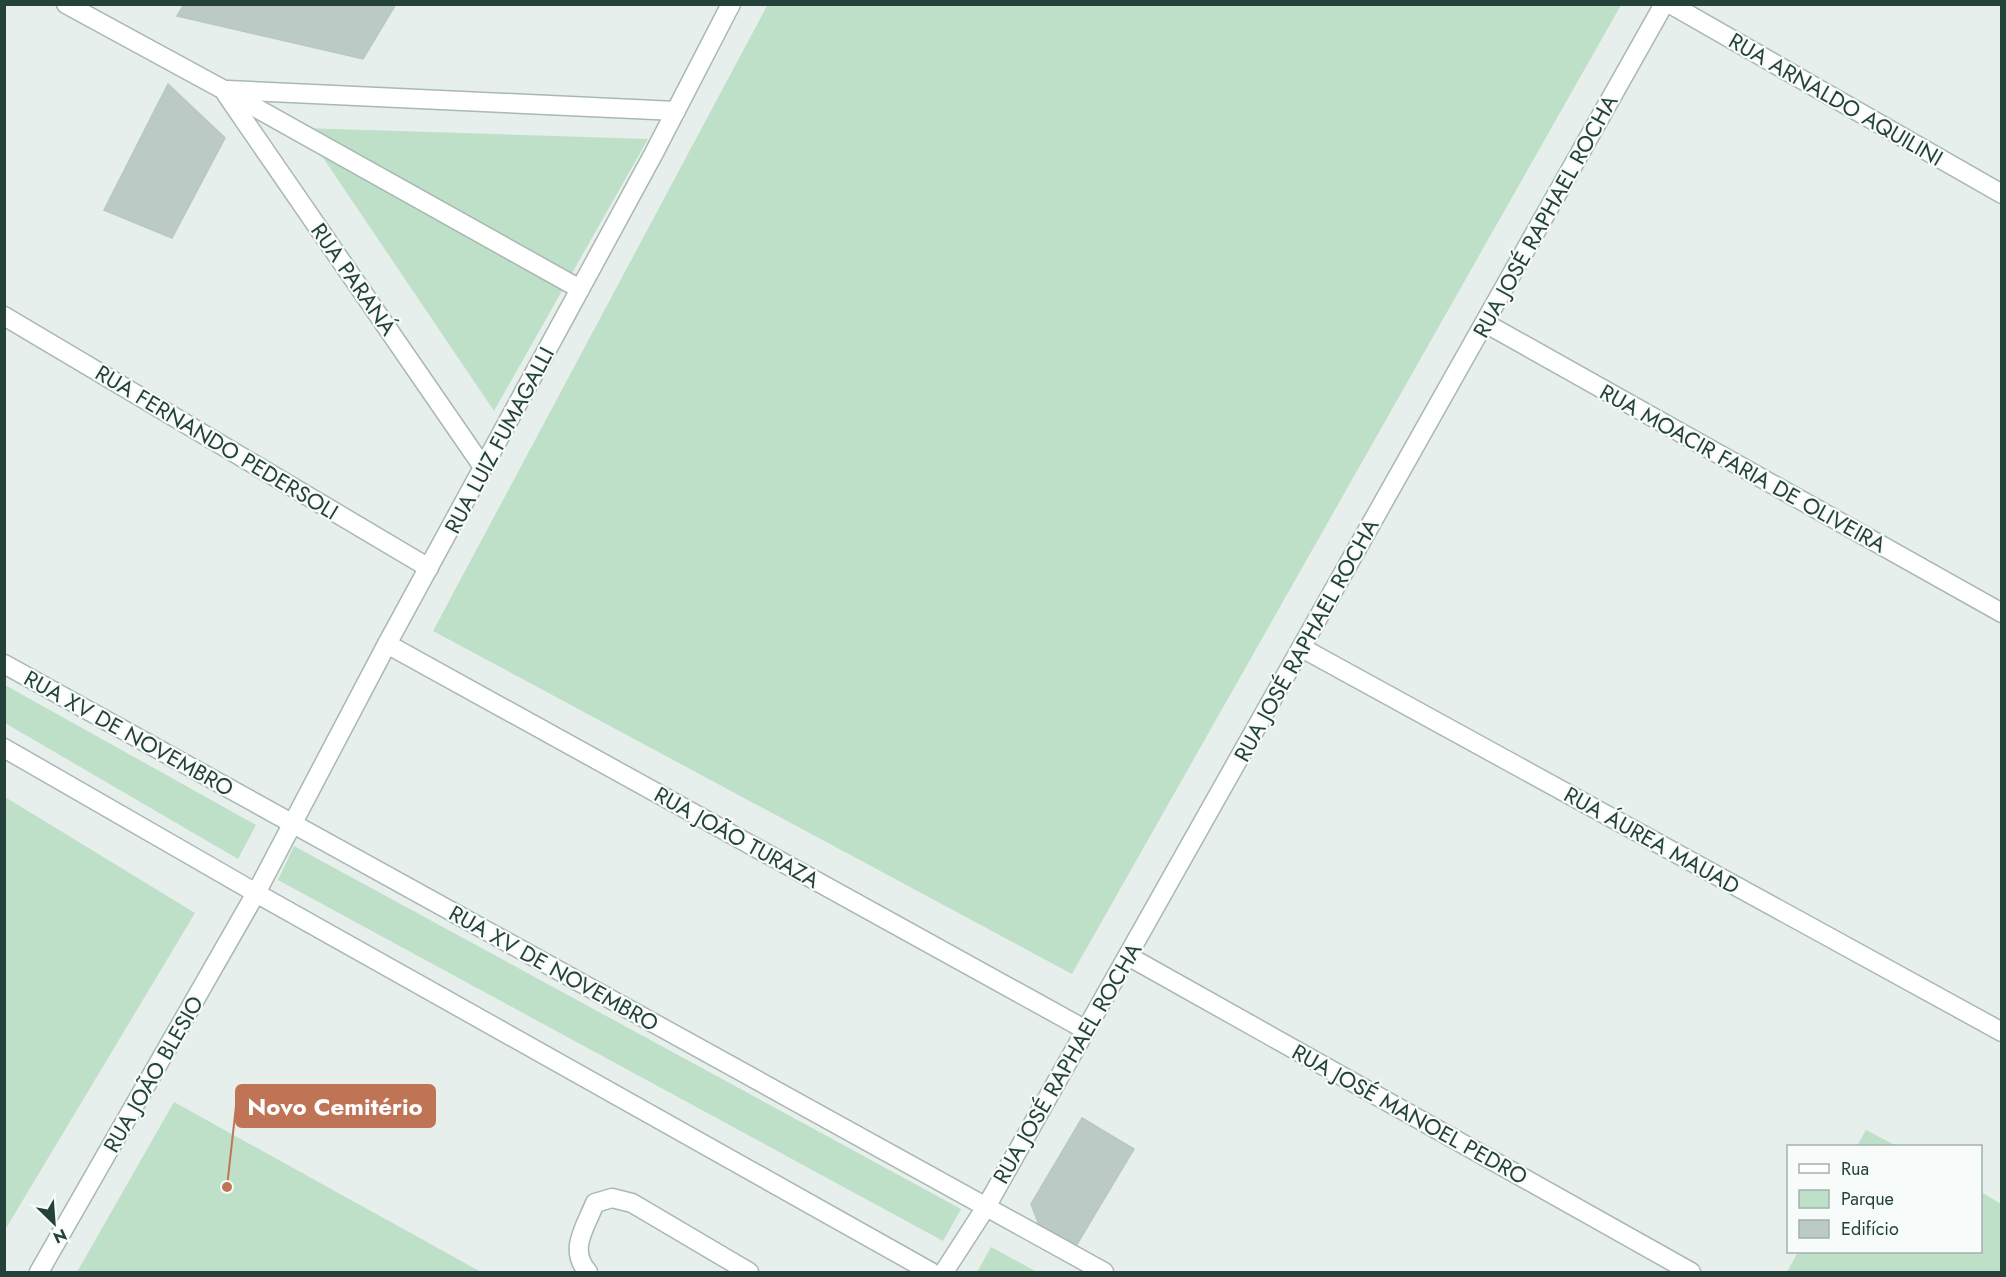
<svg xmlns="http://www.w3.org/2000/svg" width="2006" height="1277" font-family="Jost,sans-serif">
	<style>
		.green { fill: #bfe0c8 }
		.building { fill: #bbcac4; stroke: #b8c9c2; stroke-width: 1.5 }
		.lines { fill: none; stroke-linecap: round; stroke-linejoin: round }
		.lane-casing { stroke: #a8b8b2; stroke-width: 21 }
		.street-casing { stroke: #a8b8b2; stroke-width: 21 }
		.lane { stroke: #fff; stroke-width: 18 }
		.street { stroke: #fff; stroke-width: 18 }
		.labels { text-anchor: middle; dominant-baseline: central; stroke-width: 4.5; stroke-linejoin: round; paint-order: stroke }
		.street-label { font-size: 22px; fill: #24423a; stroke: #f7fbf9 }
		.leader { fill: none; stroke: #c07456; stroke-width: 2 }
		.callout-dot { fill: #c07456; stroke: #f7fbf9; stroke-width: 2 }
		.callout { fill: #c07456; stroke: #c07456; stroke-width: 2 }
		.callout-label { font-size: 24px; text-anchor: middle; font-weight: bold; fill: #fff }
	</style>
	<rect width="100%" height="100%" fill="#e6efeb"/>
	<g class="green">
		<polygon points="768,4 1621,5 1072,974 433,631"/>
		<polygon points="303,128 648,139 494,411"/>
		<polygon points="5,685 256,825 238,859 5,723"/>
		<polygon points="5,797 195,913 5,1230"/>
		<polygon points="294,846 961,1209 943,1241 278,880"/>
		<polygon points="174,1102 481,1272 77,1272"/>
		<polygon points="1866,1130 1897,1146 1857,1146"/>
		<polygon points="1981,1192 2001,1204 2001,1272 1787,1272 1798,1252 1980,1252"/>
		<polygon points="991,1247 1037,1272 977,1272"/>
	</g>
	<g class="building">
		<polygon points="184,4 396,4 363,59 177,16"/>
		<polygon points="168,84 225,138 172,238 104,210"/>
		<polygon points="1082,1118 1134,1149 1076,1246 1039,1225 1031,1204"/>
	</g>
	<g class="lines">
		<defs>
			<path id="lane" d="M588,1272C568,1250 585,1228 595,1203L612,1198L632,1203L749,1272"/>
			<g id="street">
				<polyline points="66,4 224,90 580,289"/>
				<polyline points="1670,4 2002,194"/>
				<polyline points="228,90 676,111"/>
				<polyline points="226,94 483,467"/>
				<polyline points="4,316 429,568"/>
				<polyline points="1485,323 2002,613"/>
				<polyline points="387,644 1086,1030"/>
				<polyline points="1302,648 2002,1032"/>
				<polyline points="4,664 1104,1272"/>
				<polyline points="4,748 256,893 931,1272"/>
				<polyline points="1128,956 1691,1272"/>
				<polyline points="39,1272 256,893 387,644 654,153 731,4"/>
				<polyline points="944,1272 986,1207 1664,4"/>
			</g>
		</defs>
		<use href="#lane" class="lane-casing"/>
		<use href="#street" class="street-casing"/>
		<use href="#lane" class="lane"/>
		<use href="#street" class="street"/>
	</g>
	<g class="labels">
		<g class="street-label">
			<text transform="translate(1836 99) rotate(30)">RUA ARNALDO AQUILINI</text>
			<text transform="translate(1545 216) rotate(-61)">RUA JOSÉ RAPHAEL ROCHA</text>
			<text transform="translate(354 279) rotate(55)">RUA PARANÁ</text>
			<text transform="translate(499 440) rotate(-62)">RUA LUIZ FUMAGALLI</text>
			<text transform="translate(217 442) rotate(31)">RUA FERNANDO PEDERSOLI</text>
			<text transform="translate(1743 468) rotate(29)">RUA MOACIR FARIA DE OLIVEIRA</text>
			<text transform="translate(1306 640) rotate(-61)">RUA JOSÉ RAPHAEL ROCHA</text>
			<text transform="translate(129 733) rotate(29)">RUA XV DE NOVEMBRO</text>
			<text transform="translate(737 837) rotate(29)">RUA JOÃO TURAZA</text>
			<text transform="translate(1652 840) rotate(29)">RUA ÁUREA MAUAD</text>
			<text transform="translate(554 968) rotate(29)">RUA XV DE NOVEMBRO</text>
			<text transform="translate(1067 1063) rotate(-60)">RUA JOSÉ RAPHAEL ROCHA</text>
			<text transform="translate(153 1074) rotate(-60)">RUA JOÃO BLESIO</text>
			<text transform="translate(1410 1114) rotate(29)">RUA JOSÉ MANOEL PEDRO</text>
		</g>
	</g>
	<path class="leader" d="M227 1187L236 1106"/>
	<circle class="callout-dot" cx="227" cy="1187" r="6"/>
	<rect class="callout" x="236" y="1085" width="199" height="42" rx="6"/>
	<g class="callout-label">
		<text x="335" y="1115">Novo Cemitério</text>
	</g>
	<rect width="2006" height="1277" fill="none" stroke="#24423a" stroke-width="12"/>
	<rect x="1787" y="1145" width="195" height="108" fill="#f7fbf9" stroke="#a3b1ad" stroke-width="1.5"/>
	<rect x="1799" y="1164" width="30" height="9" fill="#ffffff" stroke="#a3b1ad" stroke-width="1.5"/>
	<text x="1841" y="1175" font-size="18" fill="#24423a">Rua</text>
	<rect x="1799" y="1190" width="30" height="18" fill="#bfe0c8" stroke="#a3b1ad" stroke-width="1.5"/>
	<text x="1841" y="1205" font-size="18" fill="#24423a">Parque</text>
	<rect x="1799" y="1220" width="30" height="18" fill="#bbcac4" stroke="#a3b1ad" stroke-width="1.5"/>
	<text x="1841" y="1235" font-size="18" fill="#24423a">Edifício</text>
	<g transform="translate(54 1223) rotate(155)" stroke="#f7fbf9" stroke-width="4.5" paint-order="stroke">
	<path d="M0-4.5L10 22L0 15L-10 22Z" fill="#24423a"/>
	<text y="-9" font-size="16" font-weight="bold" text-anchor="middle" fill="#24423a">N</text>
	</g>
</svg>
